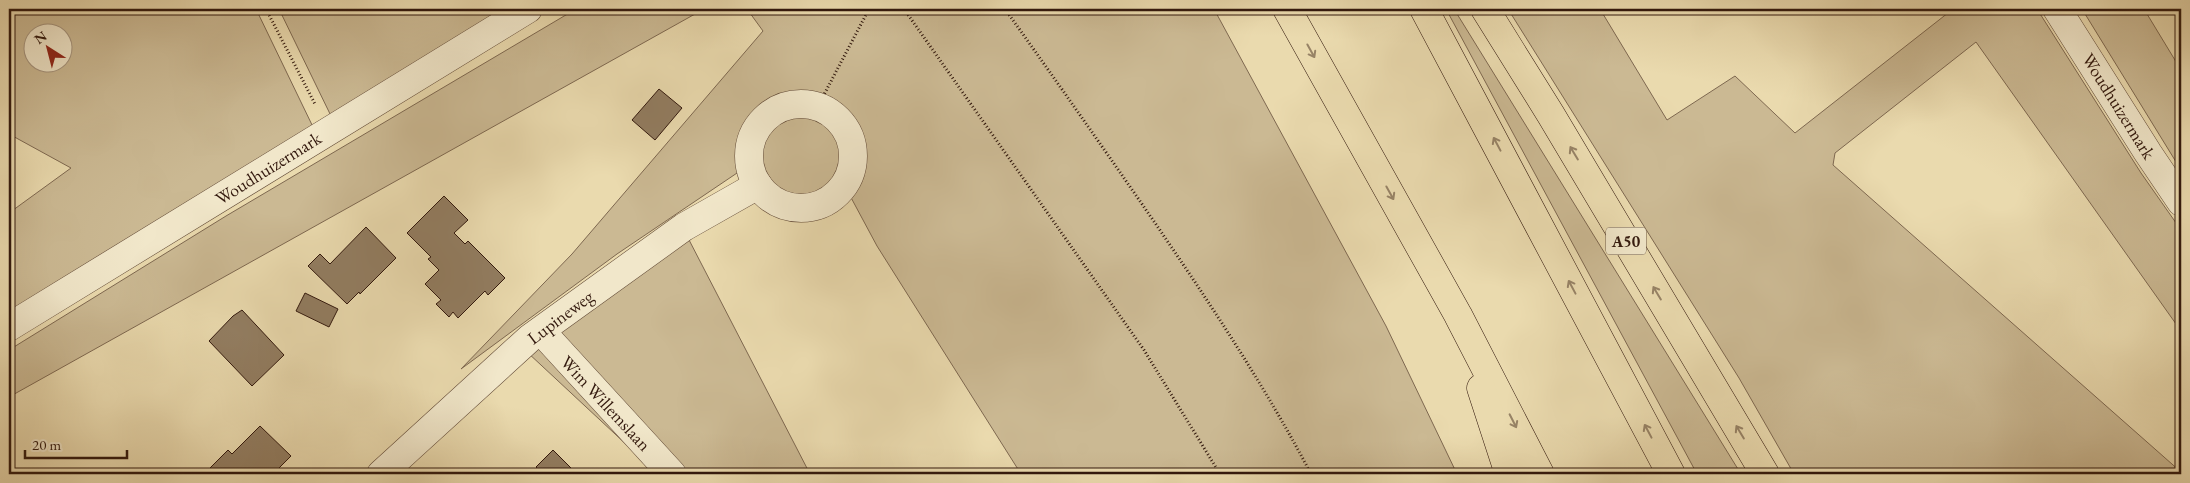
<svg xmlns="http://www.w3.org/2000/svg" width="2190" height="483" font-family="'EB Garamond',serif">
	<style>
		.green { fill: #cbb993; stroke: #7e6850; fill-rule: evenodd }
		.building { fill: #927d61; stroke: #32180d }
		.lines { fill: none; stroke-linecap: round; stroke-linejoin: round }
		.minor-casing { stroke: #604835; stroke-width: 29 }
		.motorway-casing { stroke: #32180d; stroke-width: 29 }
		.path { stroke: #32180d; stroke-width: 3; stroke-dasharray: 1 2.5; stroke-linecap: butt }
		.minor { stroke: #f1e7ca; stroke-width: 28 }
		.motorway { stroke: #eadaae; stroke-width: 28 }
		.oneway { stroke: #978366 }
		.labels { text-anchor: middle; dominant-baseline: central; stroke-width: 4.5; stroke-linejoin: round; paint-order: stroke }
		.shield { fill: #f1e7ca; stroke: #6b5646; stroke-width: 1 }
		.shield-label { font-size: 16px; font-weight: bold; fill: #32180d }
		.street-label { font-size: 18px; fill: #32180d; stroke: #f1e7ca }
	</style>
	<rect width="100%" height="100%" fill="#eadaae"/>
	<filter id="stains"><feTurbulence type="fractalNoise" baseFrequency=".004" numOctaves="4"/><feColorMatrix values="0 0 0 0 .2 0 0 0 0 .09 0 0 0 0 .02 0 0 0 .5 -.17"/></filter>
	<radialGradient id="worn" r=".72"><stop offset=".6" stop-color="#630" stop-opacity="0"/><stop offset="1" stop-color="#630" stop-opacity=".3"/></radialGradient>
	<g class="green">
		<path d="M9,9H256L314,129L9,319V213L71,168L9,134ZM32,32H62V62H32Z"/>
		<polygon points="279,9 514,9 332,118"/>
		<polygon points="576,9 704,9 9,397 9,350 226,216"/>
		<path d="M747,9H1214L1386,326L1457,474H1021L877,246L848,192C859,175 865,154 856,134C826,64 726,95 740,171L617,254L461,369L572,254L763,31Z"/>
		<polygon points="1446,9 1454,9 1741,474 1697,474"/>
		<polygon points="1508,9 1600,9 1667,120 1735,76 1795,133 1953,9 2037,9 2141,173 2181,230 2181,331 1976,42 1835,153 1833,165 2181,472 2181,474 1794,474 1739,378"/>
		<polygon points="2082,9 2144,9 2181,70 2181,170"/>
		<circle cx="799" cy="155" r="42"/>
		<polygon points="687,236 810,474 658,474 527,352"/>
	</g>
	<g class="building">
		<polygon points="659,89 682,108 655,140 632,120"/>
		<polygon points="444,196 468,220 454,233 465,244 468,241 505,278 488,295 485,291 458,318 453,312 449,317 436,304 441,300 425,284 439,270 428,259 431,257 407,233"/>
		<polygon points="366,227 396,258 360,294 359,292 347,304 308,266 320,254 330,264"/>
		<polygon points="305,293 338,309 329,327 296,311"/>
		<polygon points="242,310 284,355 252,386 209,341 233,316"/>
		<polygon points="260,426 291,456 273,474 204,474 228,450 232,454"/>
		<polygon points="553,450 577,474 536,474 539,470 536,467"/>
	</g>
	<g class="lines">
		<defs>
			<g id="minor">
				<polyline points="2057,9 2148,153 2181,202"/>
				<circle cx="801" cy="156" r="52"/>
				<polyline points="9,327 528,9"/>
				<polyline points="541,331 672,474"/>
				<polyline points="381,474 530,338 684,227 758,185"/>
			</g>
			<g id="motorway">
				<polyline points="1287,9 1458,315 1540,474"/>
				<polyline points="1424,9 1671,474"/>
				<polyline points="1485,9 1551,115 1765,474"/>
				<polyline points="1481,388 1509,474"/>
			</g>
		</defs>
		<use href="#minor" class="minor-casing"/>
		<use href="#motorway" class="motorway-casing"/>
		<g class="path">
			<polyline points="266,9 315,104"/>
			<polyline points="904,9 1144,350 1220,474"/>
			<path d="M1005,9C1055,79 1104,149 1153,220C1209,302 1265,386 1311,474"/>
			<polyline points="818,106 869,9"/>
		</g>
		<use href="#minor" class="minor"/>
		<use href="#motorway" class="motorway"/>
	</g>
	<defs><path id="oneway-shaft" d="M-6 0H5M1.5-3L5.5 0L1.5 3" fill="none" stroke-width="1.6" stroke-linecap="round" stroke-linejoin="round" transform="scale(1.25)"/></defs>
	<g class="oneway">
		<use href="#oneway-shaft" transform="translate(1311 51) rotate(61)"/>
		<use href="#oneway-shaft" transform="translate(1497 144) rotate(-118)"/>
		<use href="#oneway-shaft" transform="translate(1574 153) rotate(-121)"/>
		<use href="#oneway-shaft" transform="translate(1390 193) rotate(61)"/>
		<use href="#oneway-shaft" transform="translate(1572 287) rotate(-118)"/>
		<use href="#oneway-shaft" transform="translate(1657 293) rotate(-121)"/>
		<use href="#oneway-shaft" transform="translate(1513 421) rotate(63)"/>
		<use href="#oneway-shaft" transform="translate(1648 431) rotate(-118)"/>
		<use href="#oneway-shaft" transform="translate(1740 432) rotate(-121)"/>
	</g>
	<g class="labels">
		<rect class="shield" x="1606" y="227.5" width="40" height="27" rx="4"/>
		<g class="shield-label">
			<text x="1626" y="241">A50</text>
		</g>
		<g class="street-label">
			<text transform="translate(2119 106) rotate(58)">Woudhuizermark</text>
			<text transform="translate(268 168) rotate(-32)">Woudhuizermark</text>
			<text transform="translate(560 317) rotate(-37)">Lupineweg</text>
			<text transform="translate(606 403) rotate(47)">Wim Willemslaan</text>
		</g>
	</g>
	<rect width="2190" height="483" fill="none" stroke="#eadaae" stroke-width="30"/>
	<rect x="10" y="10" width="2170" height="463" fill="none" stroke="#32180d" stroke-width="2.5"/>
	<rect x="15" y="15" width="2160" height="453" fill="none" stroke="#32180d"/>
	<g transform="translate(48 48) rotate(324)"><circle r="24" fill="#f1e7ca" stroke="#a5947e"/>
	<path d="M0-4L9 19L0 12L-9 19Z" fill="#8f2418"/>
	<text y="-8" font-size="14" font-weight="bold" text-anchor="middle" fill="#32180d">N</text>
	</g>
	<path d="M25 450v8h102v-8" fill="none" stroke="#32180d" stroke-width="2.5"/>
	<text x="32" y="450" font-size="15" fill="#32180d" stroke="#f1e7ca" stroke-width="4" paint-order="stroke">20 m</text>
	<rect width="100%" height="100%" filter="url(#stains)"/>
	<rect width="100%" height="100%" fill="url(#worn)"/>
</svg>
